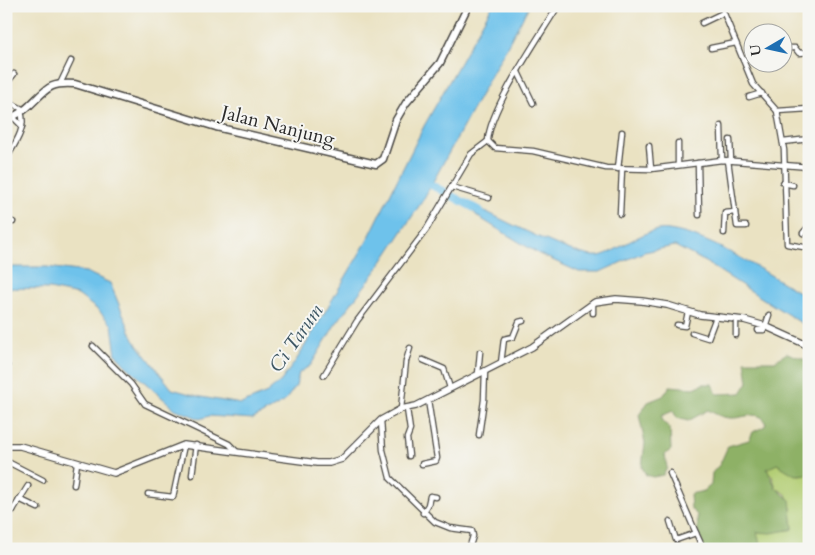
<svg xmlns="http://www.w3.org/2000/svg" width="815" height="555" font-family="Cardo,serif">
	<style>
		.green { fill: #b3ce74; stroke: #6f7c50 }
		.forest { fill: #8eb166; stroke: #5c6e48 }
		.water { fill: #6ec2eb; stroke: #4c768b }
		.lines { fill: none; stroke-linecap: round; stroke-linejoin: round }
		.river { stroke: #6ec2eb; stroke-width: 8 }
		.minor-casing { stroke: #484642; stroke-width: 7 }
		.tertiary-casing { stroke: #484642; stroke-width: 8 }
		.secondary-casing { stroke: #484642; stroke-width: 9 }
		.minor { stroke: #fff; stroke-width: 4.5 }
		.tertiary { stroke: #fff; stroke-width: 5.5 }
		.secondary { stroke: #fff; stroke-width: 6 }
		.labels { text-anchor: middle; dominant-baseline: central; stroke-width: 4; stroke-linejoin: round; paint-order: stroke }
		.street-label { font-size: 19px; fill: #2b2b2b; stroke: #f6f6f2 }
		.water-label { font-size: 20px; font-style: italic; fill: #3f5865; stroke: #f6f6f2 }
	</style>
	<rect width="100%" height="100%" fill="#f6f6f2"/>
	<filter id="ink" filterUnits="userSpaceOnUse"><feTurbulence type="fractalNoise" baseFrequency=".02" numOctaves="2"/><feDisplacementMap in="SourceGraphic" scale="10" xChannelSelector="R" yChannelSelector="G"/><feConvolveMatrix kernelMatrix="1 2 1 2 8 2 1 2 1" color-interpolation-filters="sRGB"/></filter>
	<filter id="wash" filterUnits="userSpaceOnUse"><feTurbulence type="fractalNoise" baseFrequency=".0096" numOctaves="4" result="noise"/><feDisplacementMap in="SourceGraphic" scale="20" xChannelSelector="R" yChannelSelector="G"/><feGaussianBlur stdDeviation="1.12" result="paint"/><feColorMatrix in="noise" values="0 0 0 0 0 0 0 0 0 0 0 0 0 0 0 0 0 1.4 0 .05"/><feComposite in="paint" operator="in"/></filter>
	<g filter="url(#wash)">
		<rect width="100%" height="100%" fill="#eae2c2"/>
		<polygon class="green" points="777,464 799,475 809,474 809,549 761,549 756,532 789,530 793,529 791,514 792,511 786,494 776,488 772,475 767,472 770,466"/>
		<path class="forest" d="M787,353L809,361V474L795,475L777,464L767,469L776,488L790,500L793,529L771,533L757,532L761,549L737,547L704,549L698,532L697,515L691,509L690,494L704,491L711,485L712,473L720,464L728,446L749,440L753,432L765,426L766,422C758,409 742,419 731,418C723,418 715,414 708,410L688,421L677,418L673,411L661,416L664,423L670,428L671,450L665,454L667,468L663,475L653,477L646,475L642,467L645,443L639,415L648,402L663,396L670,386L694,388L703,384H712L717,394L741,393L748,382L745,361H775Z"/>
		<g class="water">
			<polygon points="492,6 529,6 423,200 376,271 335,325 311,365 299,373 296,386 284,402 253,419 209,416 200,419 175,409 125,365 116,355 112,325 98,310 78,295 50,289 6,288 6,267 47,267 86,272 110,283 134,340 172,389 201,397 241,404 267,393 281,381 297,359 367,241 424,126"/>
			<path d="M473,205C495,216 579,260 599,256C619,252 645,226 669,230C713,236 770,276 809,298V328L702,260L675,246L644,252L600,272H579L539,254L496,228L477,216L470,207Z"/>
		</g>
		<g class="lines">
			<polyline class="river" points="422,180 480,211"/>
		</g>
	</g>
	<g filter="url(#ink)">
		<g class="lines">
			<defs>
				<g id="minor">
					<path d="M558,6C540,36 489,109 488,141L495,148L533,151L606,168L651,169L722,160L809,167"/>
					<polyline points="721,6 753,84 777,111 784,150 787,244 809,248"/>
					<polyline points="702,23 723,13"/>
					<polyline points="711,48 736,43"/>
					<polyline points="782,48 795,48 799,53 809,52"/>
					<polyline points="743,60 752,57"/>
					<polyline points="518,72 533,103"/>
					<polyline points="6,84 14,74"/>
					<polyline points="60,84 71,61"/>
					<polyline points="749,97 762,93"/>
					<polyline points="6,100 24,110"/>
					<polyline points="777,111 809,109"/>
					<polyline points="13,117 22,126"/>
					<polyline points="721,126 722,160"/>
					<polyline points="730,140 731,160"/>
					<polyline points="783,142 809,139"/>
					<polyline points="649,146 651,169"/>
					<path d="M6,159C14,145 27,128 21,112"/>
					<polyline points="698,163 699,215"/>
					<polyline points="678,165 678,143"/>
					<polyline points="618,169 622,132"/>
					<polyline points="783,183 793,185"/>
					<polyline points="452,187 489,198"/>
					<polyline points="735,212 737,226 746,226"/>
					<polyline points="620,214 622,169"/>
					<polyline points="6,220 13,222"/>
					<polyline points="724,233 725,213 735,212 728,160"/>
					<polyline points="803,233 809,226"/>
					<polyline points="593,303 593,313"/>
					<polyline points="677,325 685,326 688,312"/>
					<polyline points="758,330 764,330 769,315"/>
					<polyline points="692,333 708,338 716,317"/>
					<polyline points="736,335 736,319"/>
					<polyline points="93,346 131,384 145,404 229,444 236,451"/>
					<polyline points="423,360 444,369 450,388"/>
					<polyline points="501,363 504,339 513,337 519,322 523,321"/>
					<polyline points="6,370 7,366"/>
					<polyline points="478,374 480,352"/>
					<polyline points="324,375 357,321 426,230 471,154 488,141"/>
					<polyline points="401,409 406,361 410,348"/>
					<polyline points="407,409 410,430 407,438 409,456"/>
					<polyline points="381,420 383,450 390,478 435,522 450,528 472,531 473,536 469,549"/>
					<polyline points="479,435 484,400 485,371"/>
					<polyline points="6,461 43,480"/>
					<polyline points="422,464 436,461 437,458 428,400"/>
					<polyline points="670,473 696,533"/>
					<polyline points="192,475 196,445"/>
					<polyline points="74,485 77,463"/>
					<polyline points="148,494 173,497 184,445"/>
					<polyline points="19,499 38,508"/>
					<polyline points="6,502 13,510 28,486"/>
					<polyline points="423,513 428,505 430,496 436,497"/>
					<polyline points="6,515 13,510"/>
					<polyline points="670,521 676,540 696,533 702,546 700,549"/>
				</g>
				<polyline id="tertiary" points="6,446 20,446 114,473 184,445 317,463 329,463 342,459 381,420 401,409 416,406 532,347 595,302 616,299 642,301 667,305 700,315 744,320 765,326 809,346"/>
				<path id="secondary" d="M6,121C14,116 23,112 30,105C47,89 49,82 75,84L216,127L376,164L383,159L396,120L406,103L440,63L468,6"/>
			</defs>
			<use href="#minor" class="minor-casing"/>
			<use href="#tertiary" class="tertiary-casing"/>
			<use href="#secondary" class="secondary-casing"/>
			<use href="#minor" class="minor"/>
			<use href="#tertiary" class="tertiary"/>
			<use href="#secondary" class="secondary"/>
		</g>
	</g>
	<g class="labels">
		<g class="street-label">
			<text transform="translate(278 126) rotate(14)">Jalan Nanjung</text>
		</g>
		<g class="water-label">
			<text transform="translate(296 338) rotate(-55)">Ci Tarum</text>
		</g>
	</g>
	<rect width="815" height="555" fill="none" stroke="#f6f6f2" stroke-width="25"/>
	<g transform="translate(768 48) rotate(261)"><circle r="24" fill="#f6f6f2" stroke="#a5a5a2"/>
	<path d="M0-4L9 19L0 12L-9 19Z" fill="#1f6fb2"/>
	<text y="-8" font-size="14" font-weight="bold" text-anchor="middle" fill="#2b2b2b">U</text>
	</g>
</svg>
